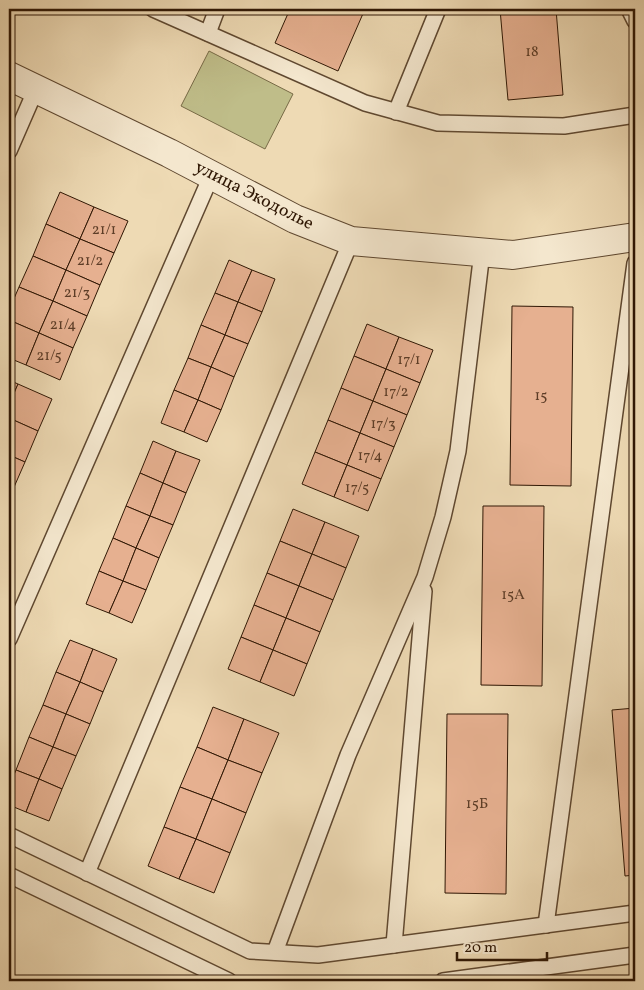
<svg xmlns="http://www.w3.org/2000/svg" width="644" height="990" font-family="Vollkorn,serif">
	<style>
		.grass { fill: #bfbd89; stroke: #776a46 }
		.building { fill: #e6b090; stroke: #2f1704 }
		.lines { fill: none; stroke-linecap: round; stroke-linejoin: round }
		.service-casing { stroke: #5f4830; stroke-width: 18 }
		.minor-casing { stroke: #5f4830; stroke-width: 30 }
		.service { stroke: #f4e7ce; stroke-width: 15 }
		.minor { stroke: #f4e7ce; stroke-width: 28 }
		.labels { text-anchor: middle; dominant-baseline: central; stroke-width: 4; stroke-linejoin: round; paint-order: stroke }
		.number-label { font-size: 15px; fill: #5d3d27 }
		.street-label { font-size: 18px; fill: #2f1704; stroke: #f4e7ce }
	</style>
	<rect width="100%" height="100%" fill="#eedab4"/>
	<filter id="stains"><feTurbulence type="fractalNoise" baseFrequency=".004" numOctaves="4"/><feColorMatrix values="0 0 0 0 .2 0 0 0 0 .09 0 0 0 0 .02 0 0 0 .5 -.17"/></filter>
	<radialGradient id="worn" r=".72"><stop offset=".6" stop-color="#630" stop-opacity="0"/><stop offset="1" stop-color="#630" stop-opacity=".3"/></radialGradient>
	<polygon class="grass" points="209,51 293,94 265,149 181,106"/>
	<g class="building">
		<polygon points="290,9 365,9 338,71 275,43"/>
		<polygon points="500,9 556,9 563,95 508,100"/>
		<polygon points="60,192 94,207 80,239 46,224"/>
		<polygon points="94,207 128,221 114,253 80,239"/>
		<polygon points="46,224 80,239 66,270 33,256"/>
		<polygon points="80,239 114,253 100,285 66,270"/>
		<polygon points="33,256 66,270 53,301 19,287"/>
		<polygon points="229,260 252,270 238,302 215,293"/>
		<polygon points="66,270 100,285 87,316 53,301"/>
		<polygon points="252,270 275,279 262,312 238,302"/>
		<polygon points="19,287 53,301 39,333 9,320 9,310"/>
		<polygon points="215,293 238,302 225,335 201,325"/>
		<polygon points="53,301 87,316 73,348 39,333"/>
		<polygon points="238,302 262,312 248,344 225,335"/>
		<polygon points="512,306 573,307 571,486 510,485"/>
		<polygon points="9,320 39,333 26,365 9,358"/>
		<polygon points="367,324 399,337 386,369 354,356"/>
		<polygon points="201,325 225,335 211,367 188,358"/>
		<polygon points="39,333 73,348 60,380 26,365"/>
		<polygon points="225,335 248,344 234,377 211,367"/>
		<polygon points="399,337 433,350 420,383 386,369"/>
		<polygon points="354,356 386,369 373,401 341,388"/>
		<polygon points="188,358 211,367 198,400 174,390"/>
		<polygon points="211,367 234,377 221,410 198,400"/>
		<polygon points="386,369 420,383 407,415 373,401"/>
		<polygon points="9,380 18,384 9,405"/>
		<polygon points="18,384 52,399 38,431 9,418 9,405"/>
		<polygon points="341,388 373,401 360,433 328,420"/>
		<polygon points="174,390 198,400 184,432 161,423"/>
		<polygon points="198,400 221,410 207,442 184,432"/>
		<polygon points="373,401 407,415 394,447 360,433"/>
		<polygon points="9,418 38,431 25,462 9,455"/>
		<polygon points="328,420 360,433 347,465 315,452"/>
		<polygon points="360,433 394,447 381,479 347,465"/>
		<polygon points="153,441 176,451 163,483 140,473"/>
		<polygon points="176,451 200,460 186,493 163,483"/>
		<polygon points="315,452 347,465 334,497 302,484"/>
		<polygon points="9,455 25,462 11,494 9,493"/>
		<polygon points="347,465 381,479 368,511 334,497"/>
		<polygon points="140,473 163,483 150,516 126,506"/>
		<polygon points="163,483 186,493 173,525 150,516"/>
		<polygon points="126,506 150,516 136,548 113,538"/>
		<polygon points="483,506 544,506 542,686 481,685"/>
		<polygon points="293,509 325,522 312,554 280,541"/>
		<polygon points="150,516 173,525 159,558 136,548"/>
		<polygon points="325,522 359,536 346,568 312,554"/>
		<polygon points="113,538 136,548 123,581 99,571"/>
		<polygon points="280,541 312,554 299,586 267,573"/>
		<polygon points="136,548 159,558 146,590 123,581"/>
		<polygon points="312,554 346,568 333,600 299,586"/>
		<polygon points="99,571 123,581 109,613 86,604"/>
		<polygon points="267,573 299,586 286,618 254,605"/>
		<polygon points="123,581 146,590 132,623 109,613"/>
		<polygon points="299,586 333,600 320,632 286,618"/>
		<polygon points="254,605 286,618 273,650 241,637"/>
		<polygon points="286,618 320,632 307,664 273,650"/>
		<polygon points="241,637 273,650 260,682 228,669"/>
		<polygon points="70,640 93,649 80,682 56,672"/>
		<polygon points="93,649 117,659 103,692 80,682"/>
		<polygon points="273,650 307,664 294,696 260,682"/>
		<polygon points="56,672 80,682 66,714 43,705"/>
		<polygon points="80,682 103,692 90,724 66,714"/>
		<polygon points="43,705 66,714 53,747 29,737"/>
		<polygon points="213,707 244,719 228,760 197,747"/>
		<polygon points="635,708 635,875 625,876 612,710"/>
		<polygon points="66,714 90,724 76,756 53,747"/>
		<polygon points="447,714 508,714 506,894 445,893"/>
		<polygon points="244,719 279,733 262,773 228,760"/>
		<polygon points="29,737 53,747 39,779 16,770"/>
		<polygon points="53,747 76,756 62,789 39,779"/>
		<polygon points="197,747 228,760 212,799 180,787"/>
		<polygon points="228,760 262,773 246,813 212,799"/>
		<polygon points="16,770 39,779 26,812 9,805 9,787"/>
		<polygon points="39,779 62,789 49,821 26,812"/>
		<polygon points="180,787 212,799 196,839 164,827"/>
		<polygon points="212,799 246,813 230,853 196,839"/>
		<polygon points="164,827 196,839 179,879 148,866"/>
		<polygon points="196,839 230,853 214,893 179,879"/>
	</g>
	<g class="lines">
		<defs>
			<g id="service">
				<polyline points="153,9 365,103 438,123 564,126 635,115"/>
				<polyline points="629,9 635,21"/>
				<polyline points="208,33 217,9"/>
				<polyline points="396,112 438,9"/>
				<polyline points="9,151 36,89"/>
				<polyline points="9,639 212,174"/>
				<polyline points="9,835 250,951 318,955 635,913"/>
				<polyline points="87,873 351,241"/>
				<polyline points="9,875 229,981"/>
				<polyline points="546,925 635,263"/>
				<polyline points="394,945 424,591"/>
				<polyline points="275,952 348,755 425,577 443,517 458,451 482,252"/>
				<polyline points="443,981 635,955"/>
			</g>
			<polyline id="minor" points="9,76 169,153 295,219 351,241 513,255 635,237"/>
		</defs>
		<use href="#service" class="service-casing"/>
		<use href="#minor" class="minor-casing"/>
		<use href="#service" class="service"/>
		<use href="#minor" class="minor"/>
	</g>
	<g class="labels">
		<g class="number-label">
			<text x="532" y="52">18</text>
			<text x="104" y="230">21/1</text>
			<text x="90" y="261">21/2</text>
			<text x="77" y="293">21/3</text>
			<text x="63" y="325">21/4</text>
			<text x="49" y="356">21/5</text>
			<text x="409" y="360">17/1</text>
			<text x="396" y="392">17/2</text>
			<text x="541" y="396">15</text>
			<text x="383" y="424">17/3</text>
			<text x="370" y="456">17/4</text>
			<text x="357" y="488">17/5</text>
			<text x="513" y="595">15А</text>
			<text x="477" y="804">15Б</text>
		</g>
		<g class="street-label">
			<text transform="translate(254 196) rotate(27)">улица Экодолье</text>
		</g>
	</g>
	<rect width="644" height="990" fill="none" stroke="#eedab4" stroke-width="30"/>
	<rect x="10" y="10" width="624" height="970" fill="none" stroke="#2f1704" stroke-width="2.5"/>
	<rect x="15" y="15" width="614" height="960" fill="none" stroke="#2f1704"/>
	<path d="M457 952v8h90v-8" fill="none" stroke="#2f1704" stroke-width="2.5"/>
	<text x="464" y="952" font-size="15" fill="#2f1704" stroke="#f4e7ce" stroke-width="4" paint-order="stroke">20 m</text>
	<rect width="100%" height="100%" filter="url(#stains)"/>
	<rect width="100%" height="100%" fill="url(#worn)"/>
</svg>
